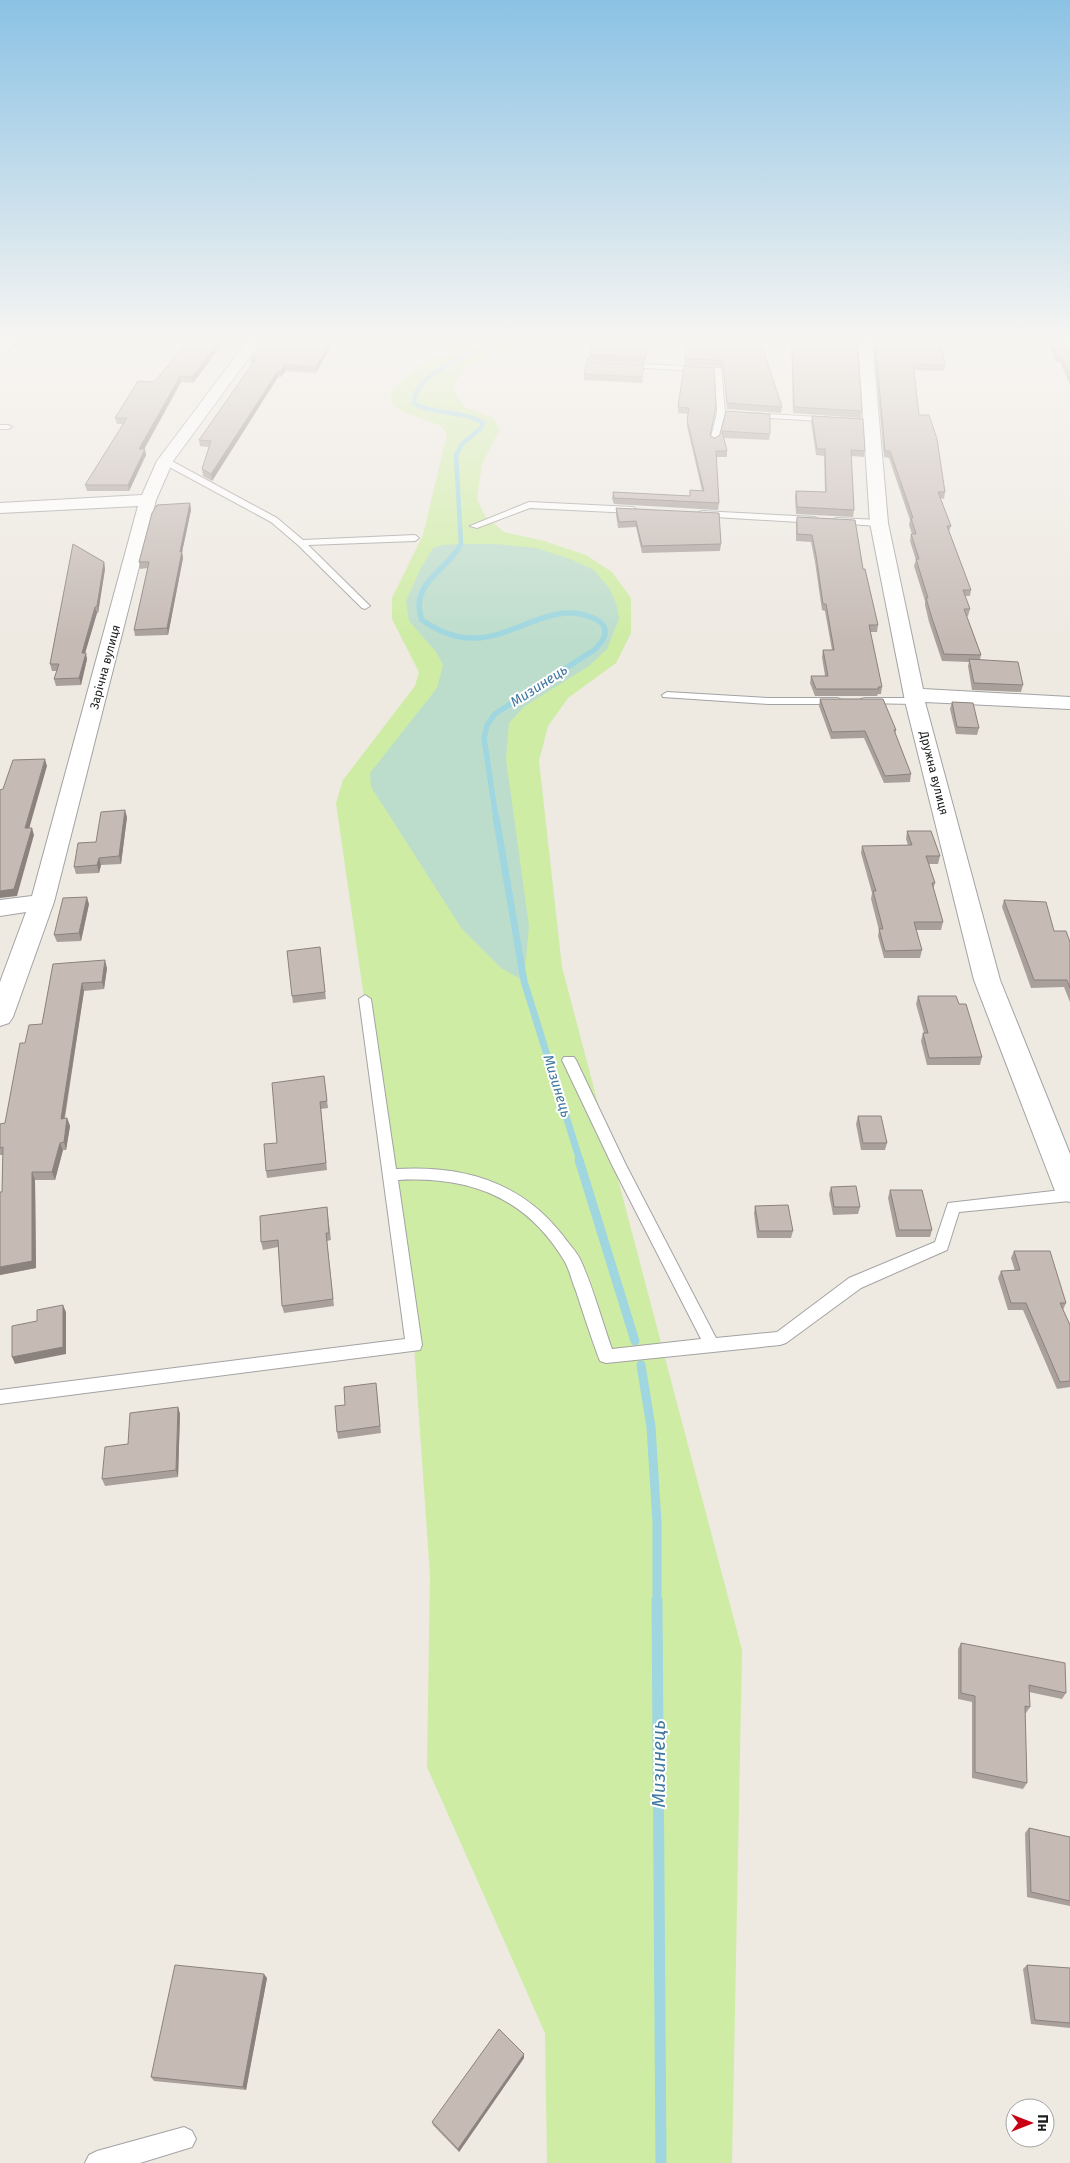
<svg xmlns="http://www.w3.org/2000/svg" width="1070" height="2163" font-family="'Fira Sans',sans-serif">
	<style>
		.grass { fill: #ceeca4 }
		.wetland { fill: #bdddcc }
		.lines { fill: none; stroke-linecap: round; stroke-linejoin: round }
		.stream-far4 { stroke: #9fd6df; stroke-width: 4.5 }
		.stream-far3 { stroke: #9fd6df; stroke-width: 5.5 }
		.stream-far2 { stroke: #9fd6df; stroke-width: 7 }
		.stream-far1 { stroke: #9fd6df; stroke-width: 9 }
		.stream { stroke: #9fd6df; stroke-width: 11 }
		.lane-casing { stroke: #a3a3a3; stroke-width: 2 }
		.street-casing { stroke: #a3a3a3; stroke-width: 2 }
		.lane { fill: #fff; fill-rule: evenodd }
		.street { fill: #fff; fill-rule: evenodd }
		.wall { fill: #aaa09b }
		.shaded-wall { fill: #8b827e }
		.building { fill: #c6bab4; stroke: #8b827e }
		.labels { text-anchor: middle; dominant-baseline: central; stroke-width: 4; stroke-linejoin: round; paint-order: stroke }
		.far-street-label { font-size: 12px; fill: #1c1c1c; stroke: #fff }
		.far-water-label { font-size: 14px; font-style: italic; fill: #4078a0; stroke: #fff }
		.near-water-label { font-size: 19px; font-style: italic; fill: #4078a0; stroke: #fff }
	</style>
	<rect width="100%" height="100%" fill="#eee9e1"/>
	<polygon class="grass" points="479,340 535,340 509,346 466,367 452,389 464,407 493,418 500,429 482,464 477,499 485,516 504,532 544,541 586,555 612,572 631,598 631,633 616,663 568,698 548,726 539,761 562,967 742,1650 732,2163 547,2163 545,2033 427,1767 430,1575 414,1345 336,803 343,780 415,686 419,672 392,619 392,598 423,535 447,434 441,426 399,410 390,400 394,387 423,363"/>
	<polygon class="wetland" points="461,544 494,544 536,548 570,559 594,570 609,588 616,603 619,619 607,649 589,666 525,706 509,723 506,759 529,926 524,981 501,968 462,929 371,787 370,773 437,688 443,665 436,652 409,621 406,601 420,570 433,548 443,545"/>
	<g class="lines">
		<path class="stream-far4" d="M457,550L461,544L456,455L462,444L481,428L483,423C463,410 436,415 414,404C411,374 482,348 506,340"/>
		<path class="stream-far3" d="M458,549C442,573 409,586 422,620C438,631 455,639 475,638C517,637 551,600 593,618C598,620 602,622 604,627C608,637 600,644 594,650L495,714L487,725L484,738L496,818"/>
		<polyline class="stream-far2" points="496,817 524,981 580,1161"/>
		<g class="stream-far1">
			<polyline points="579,1160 635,1341"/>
			<polyline points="641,1365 651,1427 657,1523 657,1601"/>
		</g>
		<polyline class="stream" points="657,1600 661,2163"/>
		<defs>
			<g id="lane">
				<polygon points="623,363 721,368 725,413 717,443 710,441 717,413 715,372 626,367 623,367"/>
				<polygon points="749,413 871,420 875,422 871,424 752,417 748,415"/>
				<polygon points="0,425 8,425 12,427 8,429 0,429"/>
				<polygon points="162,459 168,459 277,518 303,540 415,535 419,538 415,541 308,545 370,606 365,609 362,608 298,545 271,522 162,463"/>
				<polygon points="529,502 633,507 637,510 633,513 530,508 477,528 470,526"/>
				<polygon points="702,511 815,517 819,520 815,523 699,516 699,512"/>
				<polygon points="837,518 879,520 883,523 879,526 834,523 834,519"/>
				<polygon points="667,692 768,698 838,698 843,701 838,704 768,704 663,697 662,695"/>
				<polygon points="865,698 915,698 920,701 915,704 861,703 861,699"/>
				<path d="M365,995L371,999L396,1169C464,1165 522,1182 564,1237C569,1244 576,1251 580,1259C592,1284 602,1321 612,1349L701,1339L612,1165L562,1060L564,1057H574L576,1060L626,1165L716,1338L777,1332L849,1278L935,1242L948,1203L1070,1189V1201L959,1212L947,1250L861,1288L786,1343L780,1345L606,1363L600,1361L598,1356C590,1334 583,1313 576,1291C572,1282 570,1271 565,1262C527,1198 471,1176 398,1180L422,1345L420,1350L0,1404V1390L405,1339L359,999Z"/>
				<polygon points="184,2127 192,2131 196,2139 192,2147 140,2163 85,2163 89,2155 97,2151"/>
			</g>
			<g id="street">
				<polygon points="5,340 20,340 5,353 0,354 0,343"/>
				<polygon points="248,340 262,340 173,461 156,500 54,902 13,1017 9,1023 0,1026 0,982 26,912 0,916 0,900 32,896 138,506 0,513 0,503 142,495 157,461"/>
				<polygon points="858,340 872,340 888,523 923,689 1070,697 1070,709 925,702 1000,980 1070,1154 1070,1202 1060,1199 1055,1191 974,980 905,701 870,523"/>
			</g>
		</defs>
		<use href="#lane" class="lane-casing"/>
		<use href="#street" class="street-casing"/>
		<use href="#lane" class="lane"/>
		<use href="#street" class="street"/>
	</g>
	<g class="wall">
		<polygon points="189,340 225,340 193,383 181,382 144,449 146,455 129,491 87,491 85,485 123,424 117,424 115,418 154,382"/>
		<polygon points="265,340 335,340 316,373 285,371 281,377 278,377 212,481 203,476 202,469 209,447 200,446 199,440 252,365 251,360"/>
		<polygon points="593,340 650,340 645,363 590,361 590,362 644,365 642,383 584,380 584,374 589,359 589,355"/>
		<polygon points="760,340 782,407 781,413 727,409 723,368 718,366 684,365 685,359"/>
		<polygon points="791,340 857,340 862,411 861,418 793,413"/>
		<polygon points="873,340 940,340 945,365 944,371 914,370 919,415 945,492 944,499 940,498 951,526 949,531 971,590 970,596 965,596 970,609 968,616 967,616 981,655 980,659 1023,685 1021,692 972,690 968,666 969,662 942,661 929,622 925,605 925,601 914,566 916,560 910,541 911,534 912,534 909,525 910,520 889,458 884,457"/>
		<polygon points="1046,340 1070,340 1070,385 1060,362 1056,362"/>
		<polygon points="678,407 716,407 710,437 715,438 720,435 726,411 770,434 769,440 724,438 727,451 727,457 716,457 719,503 718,510 614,504 612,499 613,492 690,496 690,490 702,491 687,426 688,414 678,413"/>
		<polygon points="812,416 865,451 864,457 851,456 854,510 853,517 796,514 795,497 796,491 825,492 824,456 816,455 811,422"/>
		<polygon points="190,503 191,510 182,552 183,558 168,635 135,636 134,630 148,568 140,569 139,562"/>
		<polygon points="616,508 721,544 720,551 642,553 636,527 618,528 616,514"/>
		<polygon points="797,517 863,569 878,625 877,632 870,632 882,687 881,694 878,694 877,696 815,696 810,683 811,676 825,676 822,657 823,650 832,650 825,611 822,610 815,562 811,542 796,541 796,524"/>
		<polygon points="104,562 105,569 98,613 97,613 85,653 87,659 81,685 56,686 54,679 57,671 52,671 50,664"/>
		<polygon points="820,699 896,730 895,734 911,774 910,782 884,783 864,738 831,739 819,706"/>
		<polygon points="952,702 979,728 977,735 956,734 950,709"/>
		<polygon points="127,817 121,864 101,865 99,873 76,874 74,867 96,842"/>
		<polygon points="907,831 940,856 938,864 929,864 935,883 933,889 943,922 941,930 916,930 922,950 920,958 884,958 878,936 879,930 871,899 872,893 861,853 862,846 908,845 906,839"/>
		<polygon points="1004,900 1070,942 1070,1002 1064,987 1031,988 1002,907"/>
		<polygon points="89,904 81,941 57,942 54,935"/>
		<polygon points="320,947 326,999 293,1003 292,996"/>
		<polygon points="53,964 107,968 104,989 84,991 65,1118 67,1118 70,1126 66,1150 63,1150 55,1180 35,1180 36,1268 0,1275 0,1192 2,1192 3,1155 0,1155 0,1124 5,1123 42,1024"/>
		<polygon points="918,996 982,1057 980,1065 927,1065 921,1041 923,1033 924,1033 916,1004"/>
		<polygon points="324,1076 328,1108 321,1109 327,1170 267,1178 266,1171 277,1143"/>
		<polygon points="858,1116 887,1143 885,1150 861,1150 856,1124"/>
		<polygon points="831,1187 860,1207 858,1214 833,1215 829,1194"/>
		<polygon points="890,1190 932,1230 930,1237 896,1237 888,1198"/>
		<polygon points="755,1206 793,1231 791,1238 757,1238 754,1213"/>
		<polygon points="327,1207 331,1240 327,1241 334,1306 284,1313 282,1306 278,1247 263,1250 261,1242"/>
		<polygon points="1014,1251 1066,1303 1063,1310 1070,1325 1070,1387 1057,1389 1023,1310 1008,1310 998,1278 1001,1271 1015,1271 1011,1258"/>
		<polygon points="376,1383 381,1433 338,1439 337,1432"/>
		<polygon points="178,1407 180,1414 178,1477 105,1486 102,1479 128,1444"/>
		<polygon points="961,1643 1066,1693 1062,1699 1029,1692 1030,1707 1026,1713 1025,1713 1027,1783 1023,1789 972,1778 972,1702 958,1699 958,1649"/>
		<polygon points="1029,1828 1070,1837 1070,1906 1027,1897 1025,1833"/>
		<polygon points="1027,1965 1070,1968 1070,2028 1031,2024 1023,1969"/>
		<polygon points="267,1978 246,2090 154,2081 151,2077"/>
		<polygon points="524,2058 459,2152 433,2125 432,2122"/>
	</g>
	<g class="shaded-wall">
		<polygon points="220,340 225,340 193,383 192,377"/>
		<polygon points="331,340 335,340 316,373 316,367"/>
		<polygon points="649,340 650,340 645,363 646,357"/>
		<polygon points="285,365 285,371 281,377 281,371"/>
		<polygon points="278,371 278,377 212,481 211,474"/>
		<polygon points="180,376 181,382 141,455 139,449"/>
		<polygon points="145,449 146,455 129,491 128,485"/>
		<polygon points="190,503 191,510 182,552 183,558 168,635 167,628 180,552"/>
		<polygon points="104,562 105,569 98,613 97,606"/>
		<polygon points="95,607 97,613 83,660 82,653"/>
		<polygon points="86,653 87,659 81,685 79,678"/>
		<polygon points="45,759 47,766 27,836 25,828"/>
		<polygon points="125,810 127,817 121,864 119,856"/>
		<polygon points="32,828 34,835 17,896 0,898 0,891"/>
		<polygon points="99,858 101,865 99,873 97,865"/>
		<polygon points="87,897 89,904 81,941 79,933"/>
		<polygon points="105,960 107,968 104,989 102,982"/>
		<polygon points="82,983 84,991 63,1126 61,1119"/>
		<polygon points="67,1118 70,1126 66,1150 64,1142"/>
		<polygon points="60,1143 63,1150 55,1180 52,1172"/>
		<polygon points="32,1172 35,1180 36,1268 0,1275 0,1267"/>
		<polygon points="63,1305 66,1312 66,1354 15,1364 12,1357"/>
		<polygon points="178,1407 180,1414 178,1477 176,1470"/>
		<polygon points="264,1974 267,1978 246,2090 243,2087"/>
		<polygon points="524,2054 524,2058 459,2152 458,2149"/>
	</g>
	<g class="building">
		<polygon points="189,340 220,340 192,377 180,376 139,449 145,449 128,485 85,485 127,418 115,418 138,381 154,382"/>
		<polygon points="265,340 331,340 316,367 285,365 281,371 278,371 211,474 202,469 211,441 199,440 255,360 251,360"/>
		<polygon points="593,340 649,340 646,357 589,355"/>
		<polygon points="687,340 760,340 782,407 727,403 723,362 719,360 685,359"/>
		<polygon points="792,340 857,340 862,411 794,407"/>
		<polygon points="875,340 940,340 945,365 913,364 919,415 929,415 937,439 945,492 938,492 951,526 947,526 971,590 963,590 970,609 964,609 981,655 944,654 931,615 926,598 928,598 916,559 919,559 911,534 916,534 911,518 913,518 890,451 885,451"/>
		<polygon points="1050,340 1070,340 1070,375 1061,356 1058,356"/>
		<polygon points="588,357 590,362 644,365 642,377 584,374"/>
		<polygon points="684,366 714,368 716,407 710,436 715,438 720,435 726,411 770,414 770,434 722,431 727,451 716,451 719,503 614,498 613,492 690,496 690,490 704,491 687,420 689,408 678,407"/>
		<polygon points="812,416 863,419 865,451 851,450 854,510 797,507 796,491 826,492 825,449 817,449"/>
		<polygon points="190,503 180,552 182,551 167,628 134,630 149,562 139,562 152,513 157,505"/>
		<polygon points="616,508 719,513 721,544 642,546 636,521 619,522"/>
		<polygon points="797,517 855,520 863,569 865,569 878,625 869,625 882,687 878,687 879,689 816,689 811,676 828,676 823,650 834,650 826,604 823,604 816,555 812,535 797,534"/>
		<polygon points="73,544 104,562 97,606 95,607 82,653 86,653 79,678 54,679 59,664 50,664"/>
		<polygon points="969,659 1018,662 1023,685 974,683"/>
		<polygon points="820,699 883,699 896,730 894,730 911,774 885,776 865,731 832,732"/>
		<polygon points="952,702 973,703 979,728 957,727"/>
		<polygon points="45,759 25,828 32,828 14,889 0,891 0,790 3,789 13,760"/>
		<polygon points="125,810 119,856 99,858 97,865 74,867 78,843 96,842 101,812"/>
		<polygon points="907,831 931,831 940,856 926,856 935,883 932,883 943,922 914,922 922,950 885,951 879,929 883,929 873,891 876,891 862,846 912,845"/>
		<polygon points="87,897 79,933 54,935 63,898"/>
		<polygon points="1004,900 1046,902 1054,931 1066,931 1070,942 1070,988 1067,980 1034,980"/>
		<polygon points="320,947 325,992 292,996 287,951"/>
		<polygon points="105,960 102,982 82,983 61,1119 67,1118 64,1142 60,1143 52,1172 32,1172 32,1261 0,1267 0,1192 2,1192 3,1147 0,1148 0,1124 5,1123 20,1043 25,1043 29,1025 42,1024 53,964"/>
		<polygon points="918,996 956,996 959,1004 966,1004 982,1057 929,1058 923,1033 928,1033"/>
		<polygon points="324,1076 327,1101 320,1102 326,1163 266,1171 264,1144 277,1143 272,1083"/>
		<polygon points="858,1116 881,1116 887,1143 863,1143"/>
		<polygon points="856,1186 860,1207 834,1207 831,1187"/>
		<polygon points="890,1190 922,1190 932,1230 899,1230"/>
		<polygon points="788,1205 793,1231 759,1231 755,1206"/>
		<polygon points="327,1207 329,1233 326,1233 333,1299 282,1306 278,1240 261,1242 260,1216"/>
		<polygon points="1014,1251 1050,1251 1066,1303 1060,1303 1070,1325 1070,1381 1060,1382 1026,1303 1011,1303 1001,1271 1020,1270"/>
		<polygon points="63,1305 63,1347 12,1357 12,1326 37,1321 37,1310"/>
		<polygon points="376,1383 380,1426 337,1432 335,1406 345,1405 344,1387"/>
		<polygon points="178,1407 176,1470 102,1479 105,1447 128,1444 130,1413"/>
		<polygon points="961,1643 1065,1663 1066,1693 1029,1685 1030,1707 1025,1706 1027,1783 975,1772 975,1696 961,1693"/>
		<polygon points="1029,1828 1070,1837 1070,1901 1031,1892"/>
		<polygon points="175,1965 264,1974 243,2087 151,2077"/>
		<polygon points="1027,1965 1070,1968 1070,2023 1035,2020"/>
		<polygon points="499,2029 524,2054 458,2149 432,2122"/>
	</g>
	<linearGradient id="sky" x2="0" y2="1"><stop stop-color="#8bc2e4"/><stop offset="0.53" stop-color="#f7f5f2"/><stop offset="1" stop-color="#f7f5f2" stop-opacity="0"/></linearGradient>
	<rect width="1070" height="642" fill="url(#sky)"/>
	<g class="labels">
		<g class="far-street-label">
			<text transform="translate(105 667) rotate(-75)">Зарічна вулиця</text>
			<text transform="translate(934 773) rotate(76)">Дружна вулиця</text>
		</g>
		<g class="far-water-label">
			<text transform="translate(539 686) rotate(-33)">Мизинець</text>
			<text transform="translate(557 1086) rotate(73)">Мизинець</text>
		</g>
		<g class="near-water-label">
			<text transform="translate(658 1764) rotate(-90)">Мизинець</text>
		</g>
	</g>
	<g transform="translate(1030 2123) rotate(90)"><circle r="24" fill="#ffffff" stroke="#a4a4a4"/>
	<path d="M0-4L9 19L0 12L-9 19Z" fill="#c90013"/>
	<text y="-8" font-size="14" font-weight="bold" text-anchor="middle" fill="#1c1c1c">Пн</text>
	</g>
</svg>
